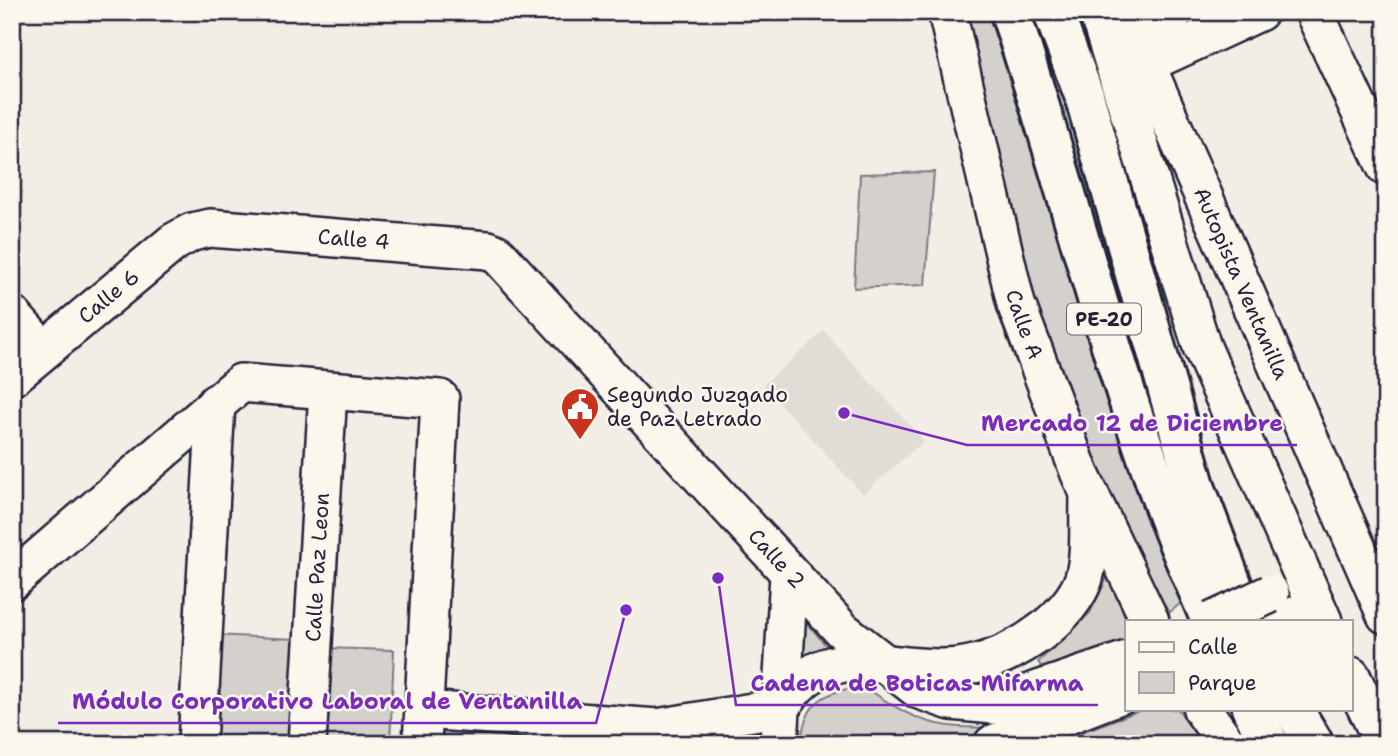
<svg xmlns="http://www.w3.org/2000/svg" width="1398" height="756" font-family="'Shantell Sans',sans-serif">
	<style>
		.built { fill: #e0dcd6 }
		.green { fill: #d4d1cc; stroke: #7b7a84; stroke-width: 2 }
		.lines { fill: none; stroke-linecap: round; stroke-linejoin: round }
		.minor-casing { stroke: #22223b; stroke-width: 42 }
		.highway-casing { stroke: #22223b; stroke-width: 44 }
		.minor { stroke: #fbf7ec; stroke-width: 37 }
		.highway { stroke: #fbf7ec; stroke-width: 38 }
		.minor-bridge-casing { stroke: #22223b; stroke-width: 42; stroke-linecap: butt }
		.minor-bridge { stroke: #fbf7ec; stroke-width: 37 }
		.labels { text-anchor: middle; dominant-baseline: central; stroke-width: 5; stroke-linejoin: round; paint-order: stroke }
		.shield { fill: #fbf7ec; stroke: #636270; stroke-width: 2 }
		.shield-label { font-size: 19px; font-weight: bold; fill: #22223b }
		.street-label { font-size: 21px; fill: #22223b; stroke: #fbf7ec }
		.poi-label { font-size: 21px; fill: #22223b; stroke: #fbf7ec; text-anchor: start }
		.leader { fill: none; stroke: #7b2cbf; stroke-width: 2.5 }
		.callout-dot { fill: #7b2cbf; stroke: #fbf7ec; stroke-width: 2.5 }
		.callout-label { font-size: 23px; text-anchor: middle; font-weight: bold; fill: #7b2cbf; stroke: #fbf7ec; stroke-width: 5; stroke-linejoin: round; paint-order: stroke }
	</style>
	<rect width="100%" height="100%" fill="#f2eee5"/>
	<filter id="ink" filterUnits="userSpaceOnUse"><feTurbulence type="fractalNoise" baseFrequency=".0143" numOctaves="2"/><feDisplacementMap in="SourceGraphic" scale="14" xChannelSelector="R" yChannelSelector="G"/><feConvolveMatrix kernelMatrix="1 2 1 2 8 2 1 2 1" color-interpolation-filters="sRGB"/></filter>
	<g filter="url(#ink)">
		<polygon class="built" points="824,331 924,441 863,494 763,385"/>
		<g class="green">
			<path d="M959,12H987C1055,208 1113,408 1181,603L1164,617L1054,373Z"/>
			<polygon points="934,172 925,285 854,288 860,174"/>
			<polygon points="1108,576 1127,621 1127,641 1088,657 1044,670 1038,662 1090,613"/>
			<polygon points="803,618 830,650 799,663"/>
			<polygon points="214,635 294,639 288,744 208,744"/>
			<polygon points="322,648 394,650 390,744 319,744"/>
			<path d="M864,686C918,725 942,731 1008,726L959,744H801C804,701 825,691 864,686Z"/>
			<polygon points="1144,709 1178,709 1202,744 1093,744 1078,741 1076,734"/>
			<polygon points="431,715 611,730 610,744 429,744"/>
		</g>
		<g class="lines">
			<defs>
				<g id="minor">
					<path id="s1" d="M947,12L1016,304L1080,474L1150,621"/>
					<polyline points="1098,12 1202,347 1323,621"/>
					<path id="s2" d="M1123,12L1386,615"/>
					<polyline points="1314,12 1386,167"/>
					<polyline points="1109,43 1174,12"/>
					<polyline points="1122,75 1259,12"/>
					<polyline points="12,315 43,350"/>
					<path id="s3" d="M12,377L174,242L192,232L210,228L488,250L497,254L842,630L919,690L951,701L994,705L1127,660"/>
					<polyline points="12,581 241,383 440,399 422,744"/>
					<polyline points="1284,621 1316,606"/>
					<polyline points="1351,676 1384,744"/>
					<path d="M782,707C822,633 895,675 958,667C991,663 1019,649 1045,629C1060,617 1078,597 1084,578C1091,554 1088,523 1089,498"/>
					<polyline points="1202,709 1227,744"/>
					<polyline points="425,710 657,728 782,707"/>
					<polyline points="197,744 216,403"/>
					<path id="s4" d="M307,744L328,391"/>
					<polyline points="779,744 789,574"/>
					<polyline points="993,744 1127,692"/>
				</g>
				<g id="highway">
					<path d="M1010,12C1064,175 1105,342 1163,503C1177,543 1195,582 1211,621"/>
					<polyline points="1053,12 1084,95 1196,489 1246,621"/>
					<polyline points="1252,709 1269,744"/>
					<polyline points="1293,709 1314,744"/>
				</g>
			</defs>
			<use href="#minor" class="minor-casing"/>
			<use href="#highway" class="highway-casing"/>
			<use href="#minor" class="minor"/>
			<use href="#highway" class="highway"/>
			<defs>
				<polyline id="minor-bridge" points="1212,621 1270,594"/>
			</defs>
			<use href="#minor-bridge" class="minor-bridge-casing"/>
			<use href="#minor-bridge" class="minor-bridge"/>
		</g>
	</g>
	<defs>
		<symbol id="civic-pin" viewBox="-11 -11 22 30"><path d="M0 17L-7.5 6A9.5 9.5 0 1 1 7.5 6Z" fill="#c8321e" stroke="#fbf7ec"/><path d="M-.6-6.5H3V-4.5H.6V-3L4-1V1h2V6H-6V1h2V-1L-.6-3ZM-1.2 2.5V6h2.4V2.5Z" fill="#fff"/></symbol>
	</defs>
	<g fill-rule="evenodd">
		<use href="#civic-pin" x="558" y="385" width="44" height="60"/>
	</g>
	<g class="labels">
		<rect class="shield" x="1067" y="303.5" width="74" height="31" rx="5"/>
		<g class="shield-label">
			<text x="1104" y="319">PE-20</text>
		</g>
		<g class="street-label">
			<text stroke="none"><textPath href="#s3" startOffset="394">Calle 4</textPath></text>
			<text stroke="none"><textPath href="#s2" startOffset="296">Autopista Ventanilla</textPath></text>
			<text stroke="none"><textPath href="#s3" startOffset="126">Calle 6</textPath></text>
			<text stroke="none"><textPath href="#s1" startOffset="322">Calle A</textPath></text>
			<text stroke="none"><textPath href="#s3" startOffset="952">Calle 2</textPath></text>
			<text stroke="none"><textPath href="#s4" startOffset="177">Calle Paz Leon</textPath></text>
		</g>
		<g class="poi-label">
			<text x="607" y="395">Segundo Juzgado<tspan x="607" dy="24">de Paz Letrado</tspan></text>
		</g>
	</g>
	<path class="leader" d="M844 413L967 445H1297M718 578L736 705H1098M626 610L596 723H58"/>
	<g class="callout-dot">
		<circle cx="844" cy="413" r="7"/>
		<circle cx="718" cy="578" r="7"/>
		<circle cx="626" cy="610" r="7"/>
	</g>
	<g class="callout-label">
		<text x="1132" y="431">Mercado 12 de Diciembre</text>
		<text x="917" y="691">Cadena de Boticas Mifarma</text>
		<text x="327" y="709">Módulo Corporativo Laboral de Ventanilla</text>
	</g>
	<rect width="1398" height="756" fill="none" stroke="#fbf7ec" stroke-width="42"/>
	<rect x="21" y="21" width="1356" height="714" fill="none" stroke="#22223b" stroke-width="2.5" filter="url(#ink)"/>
	<rect x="1125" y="620" width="228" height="91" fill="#fbf7ec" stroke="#a4a2a5" stroke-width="2"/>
	<rect x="1139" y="642" width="35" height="10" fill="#fbf7ec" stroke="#a4a2a5" stroke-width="2"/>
	<text x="1188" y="654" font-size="21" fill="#22223b">Calle</text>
	<rect x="1139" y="672" width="35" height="21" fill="#d4d1cc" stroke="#a4a2a5" stroke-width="2"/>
	<text x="1188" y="690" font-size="21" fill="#22223b">Parque</text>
</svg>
